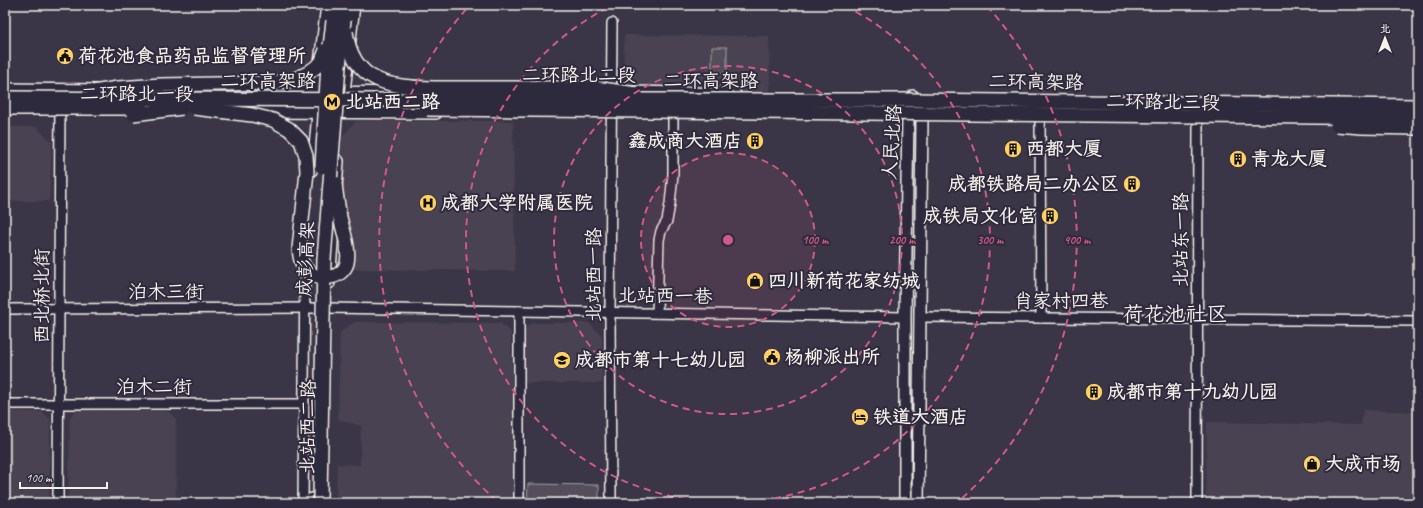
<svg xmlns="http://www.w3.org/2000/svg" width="1423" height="508" font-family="Caveat,'LXGW WenKai TC',sans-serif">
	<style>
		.built { fill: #484352 }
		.green { fill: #534e5c; stroke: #a4a0a2 }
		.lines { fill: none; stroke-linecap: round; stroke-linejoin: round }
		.minor-casing { stroke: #f4f1e8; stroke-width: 12 }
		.major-casing { stroke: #f4f1e8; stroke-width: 14 }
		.highway-casing { stroke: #f4f1e8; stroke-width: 16 }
		.minor { stroke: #2f2a3d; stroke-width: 9 }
		.major { stroke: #2f2a3d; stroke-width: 11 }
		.highway { stroke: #2f2a3d; stroke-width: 13 }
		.highway-bridge-casing { stroke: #f4f1e8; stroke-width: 16; stroke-linecap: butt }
		.highway-bridge { stroke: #2f2a3d; stroke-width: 13 }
		.ring { fill: none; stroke: #d15985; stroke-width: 2; stroke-dasharray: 7 5 }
		.labels { text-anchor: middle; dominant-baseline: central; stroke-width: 4; stroke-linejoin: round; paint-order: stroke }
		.poi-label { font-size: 19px; font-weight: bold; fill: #f4f1e8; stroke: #2f2a3d; text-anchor: start }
		.street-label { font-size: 19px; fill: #f4f1e8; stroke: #2f2a3d }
		.quarter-label { font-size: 21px; fill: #f4f1e8; stroke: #2f2a3d }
		.centre { fill: #d15985; stroke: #2f2a3d; stroke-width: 2 }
		.ring-label { font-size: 12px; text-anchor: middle; font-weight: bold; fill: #d15985; stroke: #2f2a3d; stroke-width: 4; stroke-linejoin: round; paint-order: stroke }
	</style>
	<rect width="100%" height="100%" fill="#3b3647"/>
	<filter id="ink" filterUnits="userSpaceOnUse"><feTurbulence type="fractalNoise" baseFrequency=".025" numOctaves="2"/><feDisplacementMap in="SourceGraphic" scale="8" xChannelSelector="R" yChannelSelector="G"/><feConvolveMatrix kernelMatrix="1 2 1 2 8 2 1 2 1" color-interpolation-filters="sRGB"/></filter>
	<g filter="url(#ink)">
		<g class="built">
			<polygon points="624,35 769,36 770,92 624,90"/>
			<polygon points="356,121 513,121 515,271 341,269 342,137"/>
			<polygon points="5,127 36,127 52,142 49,201 5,201"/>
			<polygon points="354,322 500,323 511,332 515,459 514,503 336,503 337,464 360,465 361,426 338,419 340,333"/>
			<polygon points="532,323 589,323 602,336 602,383 522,383 522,331"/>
			<polygon points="77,410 168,411 176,419 176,500 173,503 74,503 68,497 70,417"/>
			<polygon points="1363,410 1418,412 1418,503 1206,503 1207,422 1361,425"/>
			<polygon points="5,411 42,412 50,419 49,497 42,503 5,503"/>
		</g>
		<g class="green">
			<polygon points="712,47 727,47 727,73 712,72"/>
			<polygon points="528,484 599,485 599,503 527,503"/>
		</g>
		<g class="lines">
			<defs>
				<g id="minor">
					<polyline points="1040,119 1041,318"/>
					<polyline points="312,171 317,113"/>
					<polyline points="5,309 327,308 905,317"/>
					<polyline points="519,311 519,503"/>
					<polyline points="657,313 659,240 661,231 667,221 670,204 673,174 673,115"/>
					<polyline points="920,317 1418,321"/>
					<polyline points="5,404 304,404"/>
					<polyline points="58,503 60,102"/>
					<polyline points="303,503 305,264"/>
					<polyline points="611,503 610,313 612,23"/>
					<polyline points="1197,503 1198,121"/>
				</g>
				<g id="major">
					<polyline points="5,89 101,90"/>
					<polyline points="189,91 417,93"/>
					<polyline points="629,92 735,94"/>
					<polyline points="913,96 922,117 918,503"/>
					<polyline points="317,100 319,71 327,5"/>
					<polyline points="343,100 354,5"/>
					<polyline points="256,112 436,113"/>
					<polyline points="329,283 338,161"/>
					<polyline points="905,503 905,317 908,117 911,106"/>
				</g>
				<g id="highway">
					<polyline points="344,20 346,5"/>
					<polyline points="333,21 336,5"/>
					<polyline points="312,503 312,500"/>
				</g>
			</defs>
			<use href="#minor" class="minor-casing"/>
			<use href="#major" class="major-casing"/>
			<use href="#highway" class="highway-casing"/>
			<use href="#minor" class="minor"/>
			<use href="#major" class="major"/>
			<use href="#highway" class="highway"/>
			<defs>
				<g id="highway-bridge">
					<path d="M346,32C353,84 391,87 434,88H595L636,94"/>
					<polyline points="93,92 118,88 161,85 271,83 293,80 308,73 321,63 326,50"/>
					<polyline points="5,98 374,100 910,100 1418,106"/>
					<polyline points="5,108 141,108"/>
					<path d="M194,108L252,115L273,120L289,129L301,141L306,156L307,172L299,249C300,257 301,264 306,269C317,282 342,280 347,263C350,248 343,231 340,217C338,206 336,195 335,183"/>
					<polyline points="427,109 1418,118"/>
					<polyline points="133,114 182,108"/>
					<polyline points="1337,125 1361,127 1418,128"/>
					<polyline points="322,167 328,64 333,21"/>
					<polyline points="320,500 324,259 339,67 344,20"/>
				</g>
			</defs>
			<use href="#highway-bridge" class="highway-bridge-casing"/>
			<use href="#highway-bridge" class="highway-bridge"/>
		</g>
	</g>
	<circle cx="728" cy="240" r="87" fill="#d15985" fill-opacity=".12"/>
	<g class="ring">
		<circle cx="728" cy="240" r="87"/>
		<circle cx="728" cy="240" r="174"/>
		<path d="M845 6A262 262 0 1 1 611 6"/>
		<path d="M497 501A349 349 0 0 1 469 6M987 6A349 349 0 0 1 959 501"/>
	</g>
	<defs>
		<symbol id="civic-disc" viewBox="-11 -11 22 22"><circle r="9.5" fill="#ffd166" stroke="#2f2a3d"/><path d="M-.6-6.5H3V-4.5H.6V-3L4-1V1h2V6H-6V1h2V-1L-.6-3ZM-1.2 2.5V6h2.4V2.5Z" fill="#111"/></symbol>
		<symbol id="metro-disc" viewBox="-11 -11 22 22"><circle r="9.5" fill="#ffd166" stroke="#2f2a3d"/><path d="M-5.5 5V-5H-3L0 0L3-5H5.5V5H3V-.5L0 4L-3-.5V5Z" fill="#111"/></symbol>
		<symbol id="building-disc" viewBox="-11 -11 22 22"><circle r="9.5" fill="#ffd166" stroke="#2f2a3d"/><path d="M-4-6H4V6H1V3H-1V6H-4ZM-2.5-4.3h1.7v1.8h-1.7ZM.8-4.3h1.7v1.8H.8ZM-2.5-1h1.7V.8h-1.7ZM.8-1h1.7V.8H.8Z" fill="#111"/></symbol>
		<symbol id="hospital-disc" viewBox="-11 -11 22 22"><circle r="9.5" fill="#ffd166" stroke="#2f2a3d"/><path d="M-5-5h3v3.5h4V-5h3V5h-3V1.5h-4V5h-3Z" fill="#111"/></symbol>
		<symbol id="shop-disc" viewBox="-11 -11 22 22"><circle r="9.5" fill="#ffd166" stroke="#2f2a3d"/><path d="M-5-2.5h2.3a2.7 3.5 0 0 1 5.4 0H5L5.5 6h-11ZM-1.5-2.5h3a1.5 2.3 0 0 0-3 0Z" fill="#111"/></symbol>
		<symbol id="school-disc" viewBox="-11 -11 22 22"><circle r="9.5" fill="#ffd166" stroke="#2f2a3d"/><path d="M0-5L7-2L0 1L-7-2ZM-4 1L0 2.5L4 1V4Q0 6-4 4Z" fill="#111"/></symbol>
		<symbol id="hotel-disc" viewBox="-11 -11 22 22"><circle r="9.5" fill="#ffd166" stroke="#2f2a3d"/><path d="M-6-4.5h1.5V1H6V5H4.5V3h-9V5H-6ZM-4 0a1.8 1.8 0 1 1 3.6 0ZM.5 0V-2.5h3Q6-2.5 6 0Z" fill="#111"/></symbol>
	</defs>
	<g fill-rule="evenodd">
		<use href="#civic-disc" x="55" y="46" width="20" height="20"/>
		<use href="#metro-disc" x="322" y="92" width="20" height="20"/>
		<use href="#building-disc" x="745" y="131" width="20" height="20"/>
		<use href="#building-disc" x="1003" y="139" width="20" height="20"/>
		<use href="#building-disc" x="1228" y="149" width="20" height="20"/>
		<use href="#building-disc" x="1122" y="174" width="20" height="20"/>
		<use href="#hospital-disc" x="418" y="193" width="20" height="20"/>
		<use href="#building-disc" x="1040" y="206" width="20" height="20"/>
		<use href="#shop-disc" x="745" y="271" width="20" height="20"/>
		<use href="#civic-disc" x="762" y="347" width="20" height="20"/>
		<use href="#school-disc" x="552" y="350" width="20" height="20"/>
		<use href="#building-disc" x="1084" y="382" width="20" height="20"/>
		<use href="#hotel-disc" x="850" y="407" width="20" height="20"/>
		<use href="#shop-disc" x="1302" y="454" width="20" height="20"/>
	</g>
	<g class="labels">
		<g class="poi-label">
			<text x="78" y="56">荷花池食品药品监督管理所</text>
			<text x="345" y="102">北站西二路</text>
			<text x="742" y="141" text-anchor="end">鑫成商大酒店</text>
			<text x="1026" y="149">西都大厦</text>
			<text x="1251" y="159">青龙大厦</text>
			<text x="1119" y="184" text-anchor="end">成都铁路局二办公区</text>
			<text x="441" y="203">成都大学附属医院</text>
			<text x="1037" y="216" text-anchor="end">成铁局文化宫</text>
			<text x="768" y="281">四川新荷花家纺城</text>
			<text x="785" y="357">杨柳派出所</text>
			<text x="575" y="360">成都市第十七幼儿园</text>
			<text x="1107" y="392">成都市第十九幼儿园</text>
			<text x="873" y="417">铁道大酒店</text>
			<text x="1325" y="464">大成市场</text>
		</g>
		<g class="street-label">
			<text x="579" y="75">二环路北二段</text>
			<text x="268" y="81">二环高架路</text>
			<text x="711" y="81">二环高架路</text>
			<text transform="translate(1036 82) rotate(1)">二环高架路</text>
			<text x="137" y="94">二环路北一段</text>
			<text transform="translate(1163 102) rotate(1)">二环路北三段</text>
			<text transform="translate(892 142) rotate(-86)">人民北路</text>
			<text transform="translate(1181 240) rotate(-90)">北站东一路</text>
			<text transform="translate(306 259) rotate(-87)">成彭高架</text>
			<text transform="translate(594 275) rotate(-90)">北站西一路</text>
			<text x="166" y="292">泊木三街</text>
			<text transform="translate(42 296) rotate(-90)">西北桥北街</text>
			<text transform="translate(665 296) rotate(1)">北站西一巷</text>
			<text x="1061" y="301">肖家村四巷</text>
			<text x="154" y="387">泊木二街</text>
			<text transform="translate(308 427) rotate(-89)">北站西二路</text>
		</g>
		<g class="quarter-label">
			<text x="1175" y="314">荷花池社区</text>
		</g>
	</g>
	<circle cx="728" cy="240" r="6" class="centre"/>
	<g class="ring-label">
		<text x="815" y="244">100 m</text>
		<text x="902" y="244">200 m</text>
		<text x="990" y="244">300 m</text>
		<text x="1077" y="244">400 m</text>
	</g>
	<rect width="1423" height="508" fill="none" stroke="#2f2a3d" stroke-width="20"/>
	<rect x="10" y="10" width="1403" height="488" fill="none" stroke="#f4f1e8" stroke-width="1.5" filter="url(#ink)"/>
	<g transform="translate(1385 38)" stroke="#2f2a3d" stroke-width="3" paint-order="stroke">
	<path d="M0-3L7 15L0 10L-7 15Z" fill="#f4f1e8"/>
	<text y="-6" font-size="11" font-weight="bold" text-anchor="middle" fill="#f4f1e8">北</text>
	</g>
	<path d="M20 482v6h87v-6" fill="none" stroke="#f4f1e8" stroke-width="2"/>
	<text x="26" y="482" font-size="12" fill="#f4f1e8" stroke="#2f2a3d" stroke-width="3" paint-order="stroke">100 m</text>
</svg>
